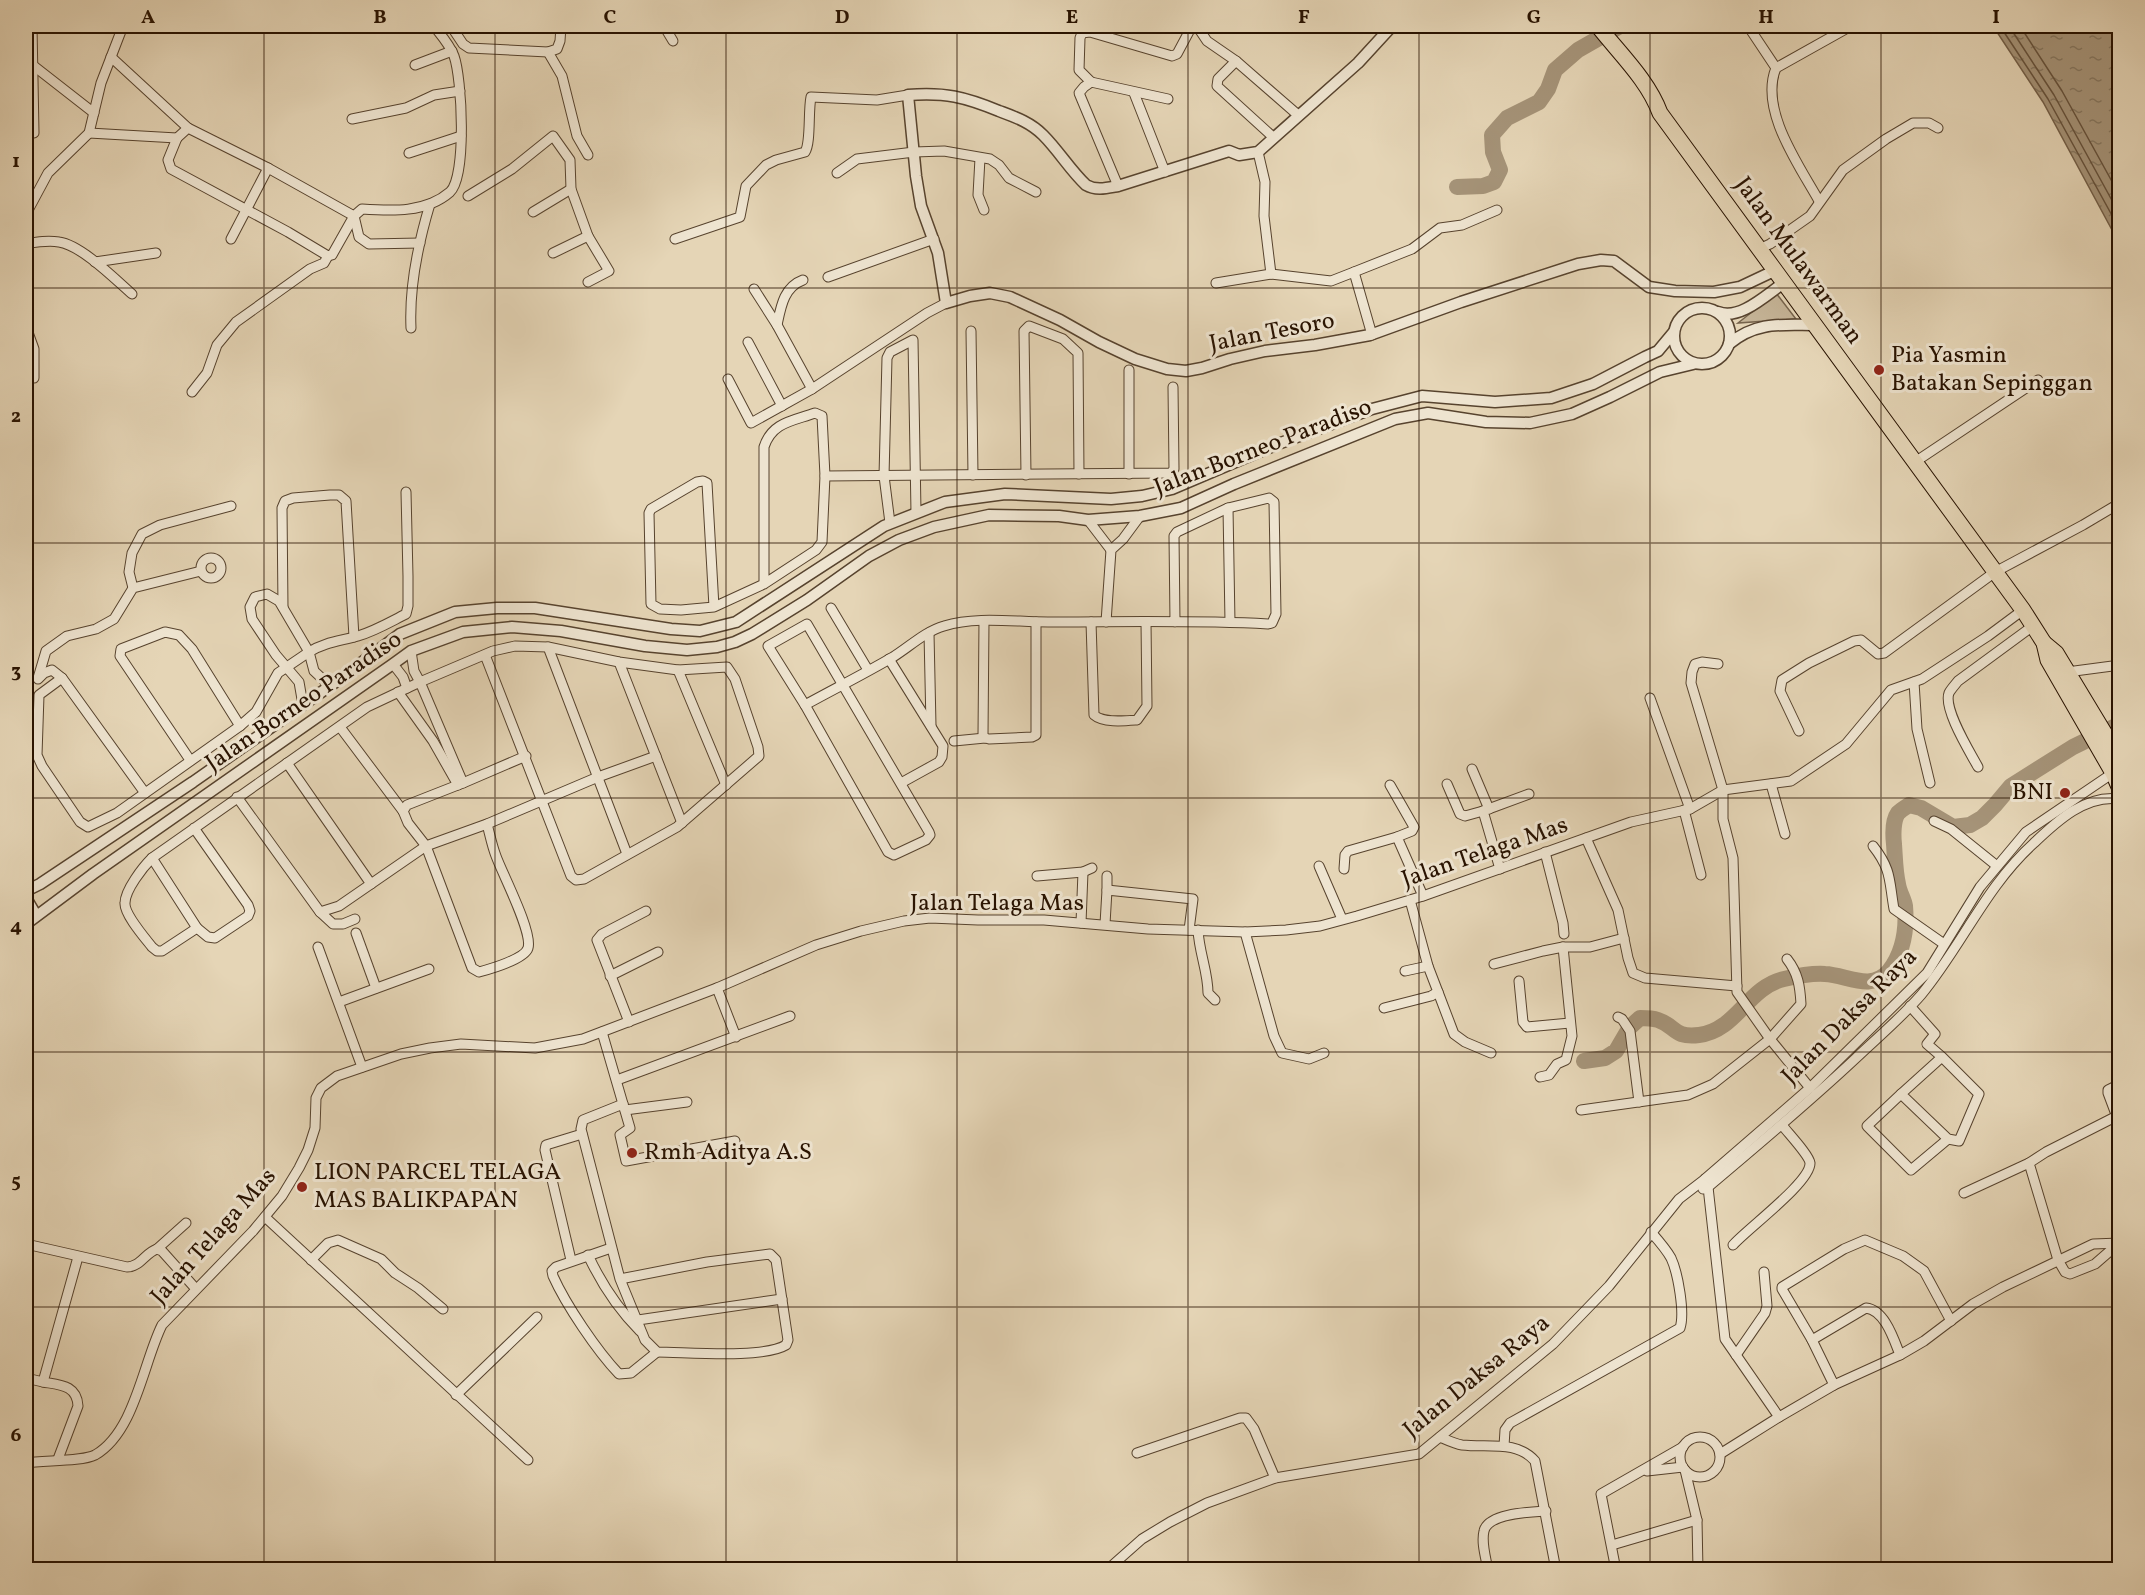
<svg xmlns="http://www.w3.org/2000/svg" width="2145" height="1595" font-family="Vollkorn,serif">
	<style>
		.park { fill: #c5b497; stroke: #76634c; stroke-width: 1.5 }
		.water { fill: url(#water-ripples); stroke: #735f48; stroke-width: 1.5 }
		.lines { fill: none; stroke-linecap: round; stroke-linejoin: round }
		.shore { stroke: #66523c; stroke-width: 1.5 }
		.river { stroke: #a59378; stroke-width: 16 }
		.minor-casing { stroke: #57432e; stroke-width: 11 }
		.tertiary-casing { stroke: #57432e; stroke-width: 13 }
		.trunk-casing { stroke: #281200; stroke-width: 17 }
		.minor { stroke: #eee4d0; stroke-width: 9 }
		.tertiary { stroke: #eee4d0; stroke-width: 10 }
		.trunk { stroke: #e5d5b6; stroke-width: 15 }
		.grid { fill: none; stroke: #281200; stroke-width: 1.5; stroke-opacity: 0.55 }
		.poi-dot { fill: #8f2418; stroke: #eee4d0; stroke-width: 2 }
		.labels { text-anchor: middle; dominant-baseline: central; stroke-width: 6; stroke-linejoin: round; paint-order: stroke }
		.street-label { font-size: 24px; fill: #281200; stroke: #eee4d0 }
		.poi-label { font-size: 24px; fill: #281200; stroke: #eee4d0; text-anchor: start }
		.neatline { fill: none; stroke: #281200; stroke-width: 2 }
		.grid-label { font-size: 20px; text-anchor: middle; font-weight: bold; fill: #281200 }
	</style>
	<defs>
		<pattern id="water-ripples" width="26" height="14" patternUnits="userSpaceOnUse" patternTransform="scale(1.5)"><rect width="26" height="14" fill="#a59378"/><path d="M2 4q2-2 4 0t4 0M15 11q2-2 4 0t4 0" fill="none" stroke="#867760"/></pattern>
	</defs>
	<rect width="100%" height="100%" fill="#e5d5b6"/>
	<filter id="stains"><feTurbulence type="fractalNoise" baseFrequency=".00333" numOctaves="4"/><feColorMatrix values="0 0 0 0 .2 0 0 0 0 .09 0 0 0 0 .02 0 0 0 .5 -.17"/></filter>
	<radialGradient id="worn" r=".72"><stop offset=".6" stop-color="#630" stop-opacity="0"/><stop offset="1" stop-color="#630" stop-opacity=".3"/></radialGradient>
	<polygon class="park" points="1776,293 1796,319 1738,323"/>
	<polygon class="water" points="1993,26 2119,26 2119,243 2043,102"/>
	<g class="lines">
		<g class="shore">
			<polyline points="2000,26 2048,99 2120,230"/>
			<polyline points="2009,26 2054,95 2120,215"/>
			<polyline points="2020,26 2062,91 2120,196"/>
		</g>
		<g class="river">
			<polyline points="1457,187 1483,186 1494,182 1500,170 1493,152 1492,135 1507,118 1539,102 1548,89 1555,70 1578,50 1620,26"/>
			<path d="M1584,1061L1605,1058L1616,1051L1630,1027L1640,1018C1646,1018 1652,1018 1658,1020C1676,1026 1673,1038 1699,1035C1736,1031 1748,987 1784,979C1797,976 1812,973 1825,974C1847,975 1871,992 1889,971C1903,953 1907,929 1905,906C1904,899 1899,892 1898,884C1895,871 1895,857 1894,844C1893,835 1893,820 1898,813C1901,810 1906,807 1909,805L1921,808L1953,827L1970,825L1982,818L1995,805L2011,786L2073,747L2120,724"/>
		</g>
		<defs>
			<g id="minor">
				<polyline points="32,26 34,133"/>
				<polyline points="451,26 463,44 469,48 548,52 557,49 560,41 561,26"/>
				<polyline points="664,26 673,41"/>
				<polyline points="1197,26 1207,41 1236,61 1298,115"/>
				<polyline points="1748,26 1776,68"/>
				<polyline points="548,52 562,76 577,136 588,155"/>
				<polyline points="111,57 188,128"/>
				<polyline points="1236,61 1218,79 1217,86 1273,137"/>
				<polyline points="30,63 94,113"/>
				<polyline points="415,65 452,51"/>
				<polyline points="1091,82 1079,70 1080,38 1082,33 1090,32 1172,56 1177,54 1192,26"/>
				<polyline points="1134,93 1165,172"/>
				<polyline points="352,119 406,108 434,95 460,91"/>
				<path d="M89,133L177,138L188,128L268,168L354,216L362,209C392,211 426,213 450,192C467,176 462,78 454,56C450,45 441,35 434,26"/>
				<polyline points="177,138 168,160 171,169 288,232 328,256 332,255 354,216"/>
				<polyline points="1258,152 1265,182 1264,216 1271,274"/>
				<polyline points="409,153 461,136"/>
				<polyline points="980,158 978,195 984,210"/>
				<polyline points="837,173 857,159 914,152 944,151 990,159 999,165 1009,178 1036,192"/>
				<polyline points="1118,186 1079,93 1084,87 1091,82 1168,99"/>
				<polyline points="468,196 512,169 553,136 570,160 571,189 588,236 609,271 588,282"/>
				<path d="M1819,201C1799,165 1759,110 1776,68L1851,26"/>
				<polyline points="533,212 571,189"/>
				<polyline points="26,214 48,173 89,133 101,83 123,26"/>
				<polyline points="354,216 359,237 369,244 420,243"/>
				<polyline points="231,239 268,168"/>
				<path d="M675,239L740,217L746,186L766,165L776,160L805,152C811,143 808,111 811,97L877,100L908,95"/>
				<path d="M26,244C37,242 47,240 59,242C81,245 115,279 132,294"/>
				<polyline points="1759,249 1770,244 1810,216 1843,170 1886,139 1913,123 1929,123 1938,128"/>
				<polyline points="553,253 588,236"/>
				<polyline points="95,262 156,253"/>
				<polyline points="1354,272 1412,249 1440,228 1462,225 1497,210"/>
				<polyline points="828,277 934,239"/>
				<polyline points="1216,283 1271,274 1331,281 1354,272 1372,335"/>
				<polyline points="754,289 777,325 812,389 927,313 946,303"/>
				<path d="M777,325C781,306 784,287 803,280"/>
				<polyline points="26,327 34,349 34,378"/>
				<path d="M411,328C409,285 418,244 430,204"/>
				<polyline points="971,331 973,475"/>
				<polyline points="748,342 782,406"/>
				<polyline points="728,379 751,423 812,389"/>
				<polyline points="192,392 207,373 217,345 236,322 310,269 324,263 328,256"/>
				<polyline points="1915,462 2038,380"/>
				<polyline points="1129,474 1129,370"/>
				<polyline points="1026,475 1024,331 1029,326 1063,339 1078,353 1079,474"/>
				<polyline points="825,476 1171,473 1174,469 1173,387"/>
				<polyline points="1228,508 1230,622"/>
				<polyline points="1088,520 1111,550"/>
				<polyline points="890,523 884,476 887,358 890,352 913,340 916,512"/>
				<circle cx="211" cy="568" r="10"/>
				<polyline points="133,588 129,572 132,553 142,534 160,525 231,506"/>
				<polyline points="283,607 282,508 285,501 293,498 330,495 339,495 346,501 354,637"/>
				<path d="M714,607L707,483L703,481L697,482L651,509L649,513L651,604L660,609L681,610L714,607L764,584L816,550L822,542L825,476L822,416L815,413C793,421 772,422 764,447V584"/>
				<polyline points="831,608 868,670"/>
				<polyline points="984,621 983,735 985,738 989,739 1032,737 1036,735 1036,622"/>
				<path d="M1091,622L1094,715C1103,723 1124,721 1137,720L1147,706L1146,622"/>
				<polyline points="1106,622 1111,550 1123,539 1140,516"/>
				<polygon points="807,624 929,832 930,835 926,840 894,855 888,852 805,705 768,646"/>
				<polyline points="929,633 931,726"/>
				<polyline points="548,647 627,854"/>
				<polyline points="411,651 414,671 420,682 493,651 515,646 548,647 619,662 678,670 727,667 735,679 758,747 759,756 677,827 584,879 576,880 571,876 485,655"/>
				<polyline points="889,659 943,746 942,757 939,762 901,783"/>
				<polyline points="619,662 682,823"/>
				<polyline points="393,664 403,677 407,688"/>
				<polyline points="1718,664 1702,662 1695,664 1692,672 1691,683 1723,790 1723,819 1733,858 1737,992 1770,1039 1810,1088"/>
				<polyline points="678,670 726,785"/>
				<polyline points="2067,672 2120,665"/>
				<polyline points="38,678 46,651 67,636 96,629 114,619 133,588 201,571"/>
				<polyline points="62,678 39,695 37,755 42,766 80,822 88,827 117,813 240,726 256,712 278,673 309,652 279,601 267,594 255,597 250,607 252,619 276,655 299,682 303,705"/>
				<polyline points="38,679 44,673 52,670 62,678 145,793"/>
				<polyline points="1914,682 1917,729 1930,783"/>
				<path d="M330,686L314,671L309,652C325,642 341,641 358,636C375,631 390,622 406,614L408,606V576L406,492"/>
				<polyline points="398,692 433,741 458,785"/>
				<polyline points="1650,698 1690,809"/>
				<path d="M805,705C834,689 864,674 893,657C909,647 926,631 944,626C977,616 1014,622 1048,622C1121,622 1195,620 1268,624L1272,623L1276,614L1274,502L1269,498L1228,508L1177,532L1174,536L1175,622"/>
				<polyline points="340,727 403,811"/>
				<polyline points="1799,731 1780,691 1782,680 1809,663 1854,641 1861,640 1878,654 1884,653 1995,572 2083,525 2120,503"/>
				<polyline points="954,741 985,738"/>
				<polyline points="190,760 120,656 121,649 165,632 179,635 192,649 240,726"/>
				<polyline points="287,763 371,884"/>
				<path d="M1978,767C1970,752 1943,709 1949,693C1951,689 1955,685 1958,681L2033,626"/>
				<polyline points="1472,769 1489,809"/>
				<polyline points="1447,784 1460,814 1465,816 1483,811"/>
				<polyline points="1771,784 1785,834"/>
				<polyline points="1390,785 1414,827 1412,831 1397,837 1423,896"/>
				<polyline points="237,797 320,912 339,906 426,846 487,824 598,777 656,756"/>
				<polyline points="1684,810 1701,875"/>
				<polyline points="1934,821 1951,829 1997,866"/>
				<path d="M487,824C490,835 492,846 496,856C502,873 533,932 528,948C525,959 490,969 479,972L472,968L426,846L408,823L403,811L407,805L463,783L526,756"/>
				<path d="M194,828L248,905L250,911L248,916L215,938L208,937L197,928L162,951H157L152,947C145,938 124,914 125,903C125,890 143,867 152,858L367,707L420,682L463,783"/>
				<polyline points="1586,838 1618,910 1628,958 1633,973 1645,978 1737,986"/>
				<path d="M1873,846C1892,870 1889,881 1894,909L1944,944"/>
				<polyline points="1545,852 1563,923 1564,934"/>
				<polyline points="152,858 197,928"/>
				<polyline points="1319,866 1342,919"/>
				<polyline points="1344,869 1345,855 1348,851 1397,837"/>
				<polyline points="1500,869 1483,811 1529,794"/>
				<polyline points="1037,876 1083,872 1092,868"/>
				<polyline points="1107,890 1107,876"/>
				<polyline points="320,912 333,924 343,924 355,919"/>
				<polyline points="1081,923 1083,872"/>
				<polyline points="1105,924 1107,890 1193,899 1189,930"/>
				<path d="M1198,930C1199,952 1208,972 1208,993L1215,1000"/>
				<polyline points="1245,932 1274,1036 1282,1053 1309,1059 1324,1053"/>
				<polyline points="356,933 376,988"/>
				<polyline points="318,947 362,1067"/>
				<polyline points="1494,964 1543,951 1563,947 1590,947 1624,938"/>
				<polyline points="1405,971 1428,966"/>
				<polyline points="610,976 658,952"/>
				<polyline points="1519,981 1523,1022 1527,1027 1570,1023"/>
				<polyline points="717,988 736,1037"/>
				<polyline points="1438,992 1454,1034 1465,1042 1491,1053"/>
				<polyline points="339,1002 429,969"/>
				<polyline points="1910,1006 1935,1034 1927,1044 1942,1057 1901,1094 1948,1139 1959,1141 1979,1094 1942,1057"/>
				<polyline points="1384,1008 1431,996 1438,992 1428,966 1410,900"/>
				<polyline points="1618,1017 1622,1019 1630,1031 1639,1102"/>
				<polyline points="629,1022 597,940 602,934 646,911"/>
				<polyline points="602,1032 630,1128 620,1135 626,1161 735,1141"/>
				<polyline points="1540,1077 1549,1075 1557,1064 1566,1060 1572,1036 1563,947"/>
				<polyline points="617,1080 790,1016"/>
				<polyline points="2120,1084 2108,1090 2108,1093 2120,1125"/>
				<polyline points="1901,1094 1867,1126 1911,1170 1948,1139"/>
				<polyline points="625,1110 687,1102"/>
				<path d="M1581,1110L1688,1095L1713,1084L1770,1039L1801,1004C1800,986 1798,973 1787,959"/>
				<polyline points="2115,1117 2046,1152 2029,1163 2058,1260 2065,1272 2070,1274 2095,1264 2118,1244"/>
				<polyline points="1705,1179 1708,1187 1725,1339 1779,1417 1834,1385 1900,1355 1924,1341 1973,1304 2003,1287 2093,1244 2120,1243"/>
				<path d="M1703,1189L1708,1187C1758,1145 1808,1103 1855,1059C1877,1038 1901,1018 1921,995C1961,947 1986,886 2034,843C2057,821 2086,794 2120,799"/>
				<polyline points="1964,1193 2029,1163"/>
				<polyline points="265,1217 528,1460"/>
				<path d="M26,1244L127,1267C140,1267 145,1253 157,1249L162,1251L196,1289"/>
				<path d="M1733,1245C1747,1229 1811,1182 1810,1163C1809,1155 1788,1133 1782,1125"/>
				<path d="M611,1248L556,1267L552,1271L553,1276C566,1305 597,1351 619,1374L631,1373L657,1352"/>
				<polyline points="157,1249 186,1223"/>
				<path d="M588,1255C601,1283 618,1309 640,1331"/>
				<polyline points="311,1260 328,1243 338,1240 381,1259 395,1273 418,1288 443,1309"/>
				<polyline points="571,1260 545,1150 546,1145 582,1134"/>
				<path d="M620,1279L707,1262L770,1254L776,1260L788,1340L786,1345C763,1359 687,1352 657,1352L645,1340L620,1279L581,1129L583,1120L623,1104"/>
				<polyline points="638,1320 782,1299"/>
				<path d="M1812,1340L1866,1308C1885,1310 1894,1340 1900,1355"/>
				<polyline points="1736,1355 1765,1313 1767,1306 1764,1272"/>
				<polyline points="26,1378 43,1382"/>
				<polyline points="1834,1385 1812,1340 1782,1289 1782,1287 1844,1249 1865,1240 1903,1256 1924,1271 1951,1321"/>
				<polyline points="456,1395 537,1317"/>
				<path d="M1440,1437C1447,1440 1455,1444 1462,1445C1487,1448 1517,1440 1535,1461L1556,1570"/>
				<circle cx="1700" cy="1457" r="20"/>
				<path d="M1504,1446L1505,1430L1510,1423L1680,1328C1685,1313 1678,1273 1671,1258C1666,1249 1658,1240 1651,1232"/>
				<polyline points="1137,1453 1240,1418 1246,1418 1254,1429 1275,1478"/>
				<polyline points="1720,1454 1779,1417"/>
				<path d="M58,1459L78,1406C77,1385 60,1385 43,1382L78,1257"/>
				<path d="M26,1463C43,1460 81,1462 95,1455C135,1432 143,1363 162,1325L253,1231L282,1196L299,1168L308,1150L315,1128L316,1098L321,1088L337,1076L401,1054L430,1048L461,1044L535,1048L583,1039L717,988L816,945L861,931L904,921L930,918L978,920H1044L1148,929L1245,932L1286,930L1320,926L1357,916L1423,896L1631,822L1690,809L1723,790L1791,781L1846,744L1891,690L1922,679L1988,636L2023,610"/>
				<polyline points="1685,1470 1697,1520 1698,1570"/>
				<polyline points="1647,1471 1683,1467"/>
				<polyline points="1612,1545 1697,1520"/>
				<polyline points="1107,1570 1142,1539 1170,1522 1207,1503 1275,1478 1419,1454 1553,1344 1609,1286 1679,1199 1705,1179 1810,1088 1927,973 1980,887 2026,832 2113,773"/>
				<path d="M1488,1570C1486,1558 1481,1543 1484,1531C1488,1513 1531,1512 1546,1511"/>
				<polyline points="1616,1570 1601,1494 1683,1447"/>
			</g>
			<g id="tertiary">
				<path d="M1392,26L1358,63L1258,152L1239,155L1229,151L1118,186C1107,188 1096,191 1086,185C1070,170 1059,151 1043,135C1030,122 1015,117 999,111C965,97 945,92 908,95L916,176L921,206L938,253L946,303L970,296L990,293L1010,297L1060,320L1099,342L1135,359L1167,369L1186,371L1202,368L1230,359L1265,351L1315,345L1370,335L1461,302L1578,264L1601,260L1614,261L1649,287L1675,291L1714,292L1740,287L1776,270"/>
				<circle cx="1702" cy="336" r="28"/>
				<path d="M1718,312C1740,321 1767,294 1785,282"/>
				<path d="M1729,344C1756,321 1782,325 1815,325"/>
				<polyline points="26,891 40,884 193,782 330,686 400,634 455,612 497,608 535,608 671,629 700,631 736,622 884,526 945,502 1005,494 1111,499 1142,496 1172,489 1278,444 1372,409 1422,396 1495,402 1551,398 1593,384 1645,357 1658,351 1673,333"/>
				<polyline points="26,898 36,915"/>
				<polyline points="26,924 93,874 393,664 411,651 463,632 512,627 561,631 645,646 687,650 717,647 735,642 752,634 807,600 869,556 899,540 934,527 989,515 1059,516 1088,520 1140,516 1181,508 1234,484 1395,419 1428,413 1486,422 1530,423 1572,414 1610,397 1660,372 1693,364"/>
			</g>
			<g id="trunk">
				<path d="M1598,26C1619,53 1648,80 1660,113L2023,610L2044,643L2048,660L2113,773L2120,789"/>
				<polyline points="2044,643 2056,653 2120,759"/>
			</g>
		</defs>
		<use href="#minor" class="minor-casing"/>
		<use href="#tertiary" class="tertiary-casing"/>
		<use href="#trunk" class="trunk-casing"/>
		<use href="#minor" class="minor"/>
		<use href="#tertiary" class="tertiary"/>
		<use href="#trunk" class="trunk"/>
	</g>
	<path class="grid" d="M264,26V1570M495,26V1570M726,26V1570M957,26V1570M1188,26V1570M1419,26V1570M1650,26V1570M1881,26V1570M26,288H2120M26,543H2120M26,798H2120M26,1052H2120M26,1307H2120"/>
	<g class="poi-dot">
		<circle cx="1879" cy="370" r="6"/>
		<circle cx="2065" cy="793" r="6"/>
		<circle cx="632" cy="1153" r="6"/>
		<circle cx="302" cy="1187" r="6"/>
	</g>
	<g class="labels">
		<g class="street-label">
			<text transform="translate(1798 261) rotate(54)">Jalan Mulawarman</text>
			<text transform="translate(1272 333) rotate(-11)">Jalan Tesoro</text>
			<text transform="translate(1263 448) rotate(-21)">Jalan Borneo Paradiso</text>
			<text transform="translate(304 702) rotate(-34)">Jalan Borneo Paradiso</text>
			<text transform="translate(1485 853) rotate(-19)">Jalan Telaga Mas</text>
			<text x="997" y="904">Jalan Telaga Mas</text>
			<text transform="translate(1850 1017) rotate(-45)">Jalan Daksa Raya</text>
			<text transform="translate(214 1237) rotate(-48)">Jalan Telaga Mas</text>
			<text transform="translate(1477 1377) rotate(-39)">Jalan Daksa Raya</text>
		</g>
		<g class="poi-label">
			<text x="1891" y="356">Pia Yasmin<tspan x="1891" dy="28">Batakan Sepinggan</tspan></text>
			<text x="2053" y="793" text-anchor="end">BNI</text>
			<text x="644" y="1153">Rmh Aditya A.S</text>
			<text x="314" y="1173">LION PARCEL TELAGA<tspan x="314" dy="28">MAS BALIKPAPAN</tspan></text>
		</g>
	</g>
	<rect width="2145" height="1595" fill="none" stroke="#e5d5b6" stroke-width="66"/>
	<rect x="33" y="33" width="2079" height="1529" class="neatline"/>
	<g class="grid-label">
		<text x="148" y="23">A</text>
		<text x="380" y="23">B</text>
		<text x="610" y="23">C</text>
		<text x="842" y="23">D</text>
		<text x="1072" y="23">E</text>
		<text x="1304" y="23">F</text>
		<text x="1534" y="23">G</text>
		<text x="1766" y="23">H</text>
		<text x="1996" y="23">I</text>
		<text x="16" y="167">1</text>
		<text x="16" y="422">2</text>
		<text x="16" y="677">3</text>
		<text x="16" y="932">4</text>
		<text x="16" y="1187">5</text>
		<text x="16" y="1441">6</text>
	</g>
	<rect width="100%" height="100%" filter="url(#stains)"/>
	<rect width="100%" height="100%" fill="url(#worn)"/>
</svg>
